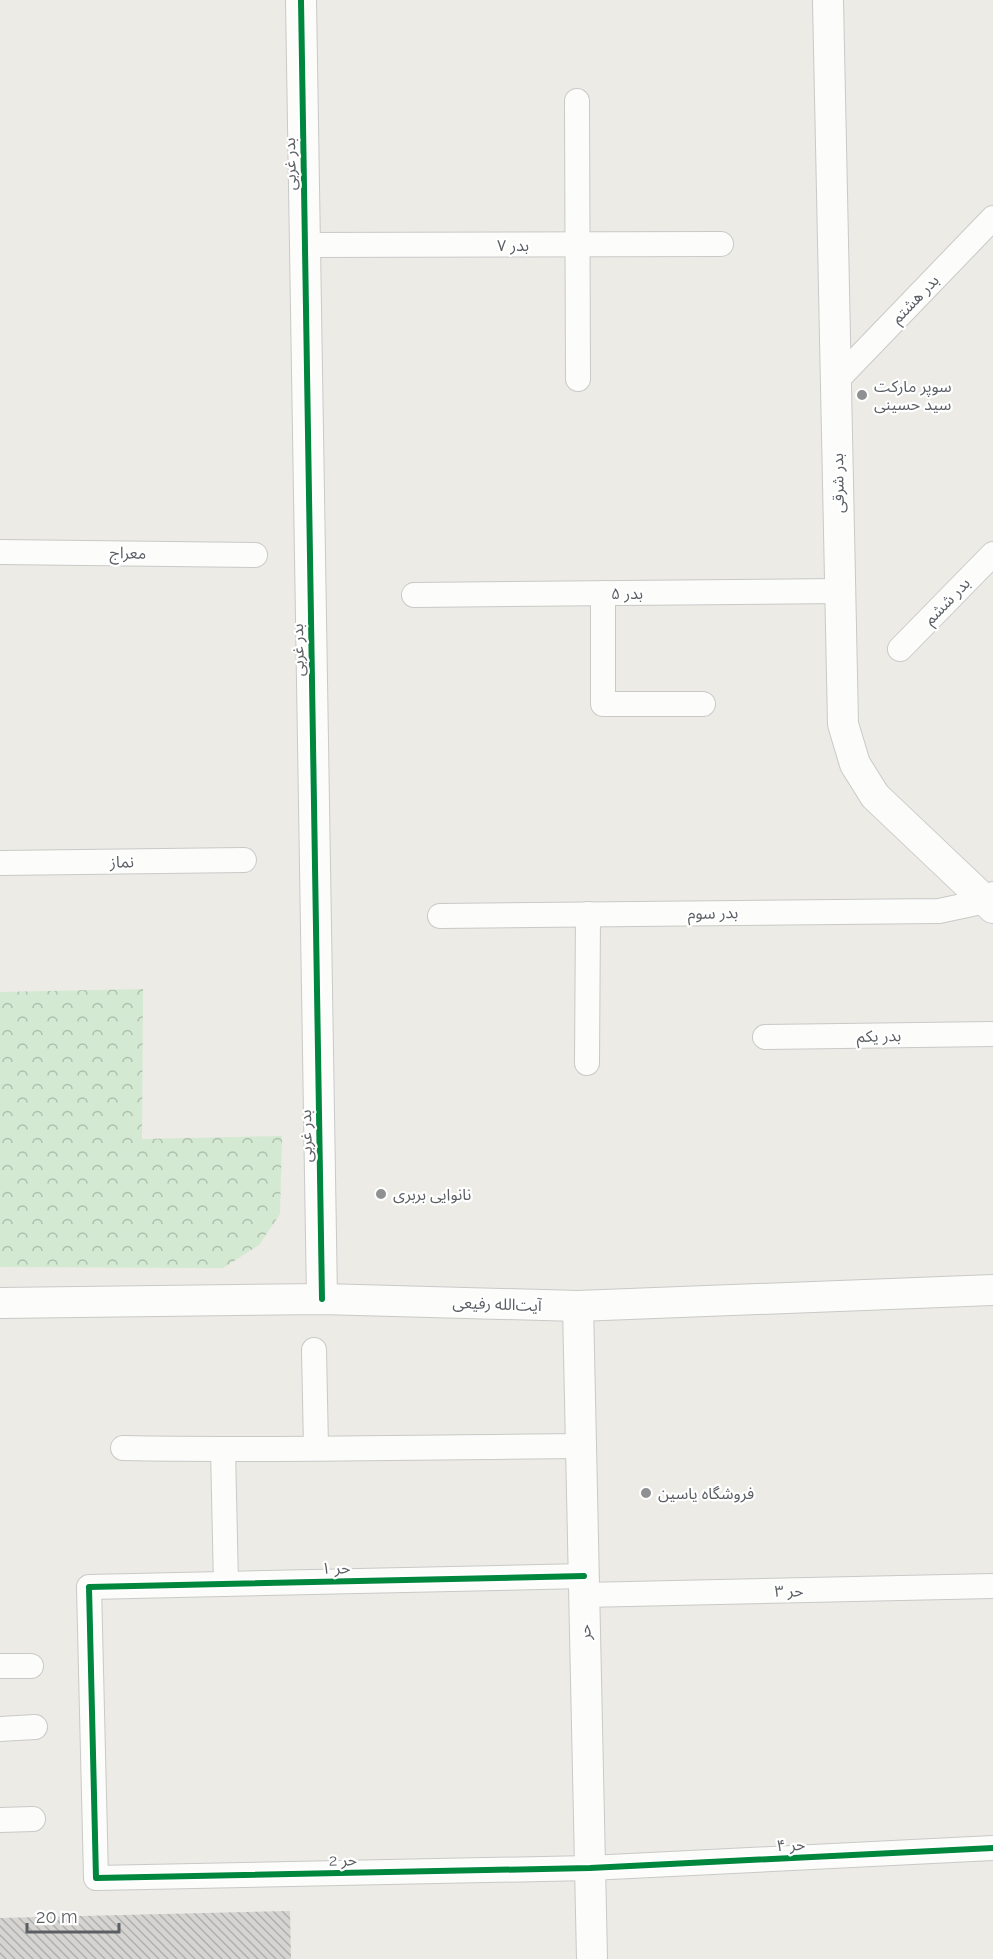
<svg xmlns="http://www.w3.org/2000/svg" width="993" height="1959" font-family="Raleway,'Noto Sans Arabic',sans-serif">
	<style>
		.forest { fill: url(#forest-crowns) }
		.building { fill: url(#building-back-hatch) }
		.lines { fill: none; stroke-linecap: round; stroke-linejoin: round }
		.minor-casing { stroke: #c9c9c8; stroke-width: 26 }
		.tertiary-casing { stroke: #c9c9c8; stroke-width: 32 }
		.minor { stroke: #fcfcfb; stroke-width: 24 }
		.tertiary { stroke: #fcfcfb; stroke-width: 30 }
		.cycleway-casing { stroke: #fff; stroke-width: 10 }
		.cycleway { stroke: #00873e; stroke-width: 6 }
		.poi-dot { fill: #8e9092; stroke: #fff; stroke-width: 2 }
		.labels { text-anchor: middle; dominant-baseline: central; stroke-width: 4.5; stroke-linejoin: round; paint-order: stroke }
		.street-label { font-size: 16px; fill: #5b5f64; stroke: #fff }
		.poi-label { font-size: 16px; fill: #5b5f64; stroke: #fff; text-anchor: start }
	</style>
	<defs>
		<pattern id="forest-crowns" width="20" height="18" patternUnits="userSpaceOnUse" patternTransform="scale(1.5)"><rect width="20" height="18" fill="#d3e9d1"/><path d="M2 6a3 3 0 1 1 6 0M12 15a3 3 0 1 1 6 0" fill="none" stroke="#aec0ad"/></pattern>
		<pattern id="building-back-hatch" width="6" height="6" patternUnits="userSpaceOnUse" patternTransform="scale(1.5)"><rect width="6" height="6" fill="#d6d4d1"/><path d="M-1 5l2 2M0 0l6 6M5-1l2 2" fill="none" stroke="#b1afad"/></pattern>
	</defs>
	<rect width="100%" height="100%" fill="#ecebe6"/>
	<polygon class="forest" points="143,989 142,1139 282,1136 280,1214 259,1245 223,1268 0,1267 0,992"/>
	<polygon class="building" points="290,1911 291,1959 0,1959 0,1918"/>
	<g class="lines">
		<defs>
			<g id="minor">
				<polyline points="577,101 578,379"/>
				<polyline points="305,245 721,244"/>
				<polyline points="836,381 993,218"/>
				<polyline points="0,552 255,555"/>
				<polyline points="603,593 603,704 703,704"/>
				<polyline points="414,595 840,591"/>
				<polyline points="900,649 993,554"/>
				<polyline points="0,863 244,860"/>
				<polyline points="440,916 939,911 986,901 993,894"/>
				<polyline points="765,1037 993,1034"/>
				<polyline points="587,1063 588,914"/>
				<polyline points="314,1350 316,1447"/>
				<path d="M123,1448C275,1451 428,1447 581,1446"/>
				<polyline points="223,1450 226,1584"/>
				<polyline points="584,1576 89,1587 96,1878 590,1868 993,1848"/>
				<polyline points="584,1595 993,1586"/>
				<polyline points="0,1666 31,1666"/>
				<polyline points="0,1729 35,1727"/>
				<polyline points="0,1820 33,1819"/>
			</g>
			<g id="tertiary">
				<polyline points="301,0 322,1299"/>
				<polyline points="828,0 843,724 855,764 875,796 993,908"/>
				<polyline points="0,1303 322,1299 578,1306 993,1290"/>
				<polyline points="578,1306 592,1959"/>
			</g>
		</defs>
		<use href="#minor" class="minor-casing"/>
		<use href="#tertiary" class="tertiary-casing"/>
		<use href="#minor" class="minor"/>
		<use href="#tertiary" class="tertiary"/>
		<defs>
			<g id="cycleway">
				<polyline points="301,0 322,1299"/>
				<polyline points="584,1576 89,1587 96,1878 590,1868 993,1848"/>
			</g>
		</defs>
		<use href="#cycleway" class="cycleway-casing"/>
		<use href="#cycleway" class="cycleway"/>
	</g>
	<g class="poi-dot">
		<circle cx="862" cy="395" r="6"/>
		<circle cx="381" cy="1194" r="6"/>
		<circle cx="646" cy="1493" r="6"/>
	</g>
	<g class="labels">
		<g class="street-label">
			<text transform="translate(290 164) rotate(-91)">بدر غربی</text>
			<text x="513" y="245">بدر ۷</text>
			<text transform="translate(915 299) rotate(-46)">بدر هشتم</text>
			<text transform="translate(838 483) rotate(-91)">بدر شرقی</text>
			<text transform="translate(128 553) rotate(1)">معراج</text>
			<text x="627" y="593">بدر ۵</text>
			<text transform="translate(947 601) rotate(-46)">بدر ششم</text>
			<text transform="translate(298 650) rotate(-91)">بدر غربی</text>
			<text transform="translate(122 862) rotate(-1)">نماز</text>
			<text transform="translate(713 913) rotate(-1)">بدر سوم</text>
			<text transform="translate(879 1036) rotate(-1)">بدر یکم</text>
			<text transform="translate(306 1136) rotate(-91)">بدر غربی</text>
			<text transform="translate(497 1304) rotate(2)">آیت‌الله رفیعی</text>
			<text transform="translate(336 1568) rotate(-1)">حر ۱</text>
			<text transform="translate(789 1591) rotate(-1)">حر ۳</text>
			<text transform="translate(585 1632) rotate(-91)">حر</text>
			<text transform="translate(791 1845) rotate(-3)">حر ۴</text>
			<text transform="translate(343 1860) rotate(-1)">حر 2</text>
		</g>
		<g class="poi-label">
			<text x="874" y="386">سوپر مارکت<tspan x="874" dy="18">سید حسینی</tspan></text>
			<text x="393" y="1194">نانوایی بربری</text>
			<text x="658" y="1493">فروشگاه یاسین</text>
		</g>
	</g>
	<path d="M27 1923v9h92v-9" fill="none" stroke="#5b5f64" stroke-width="3"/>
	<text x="36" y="1923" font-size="18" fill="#5b5f64" stroke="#ffffff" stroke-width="4.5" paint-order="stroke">20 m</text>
</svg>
